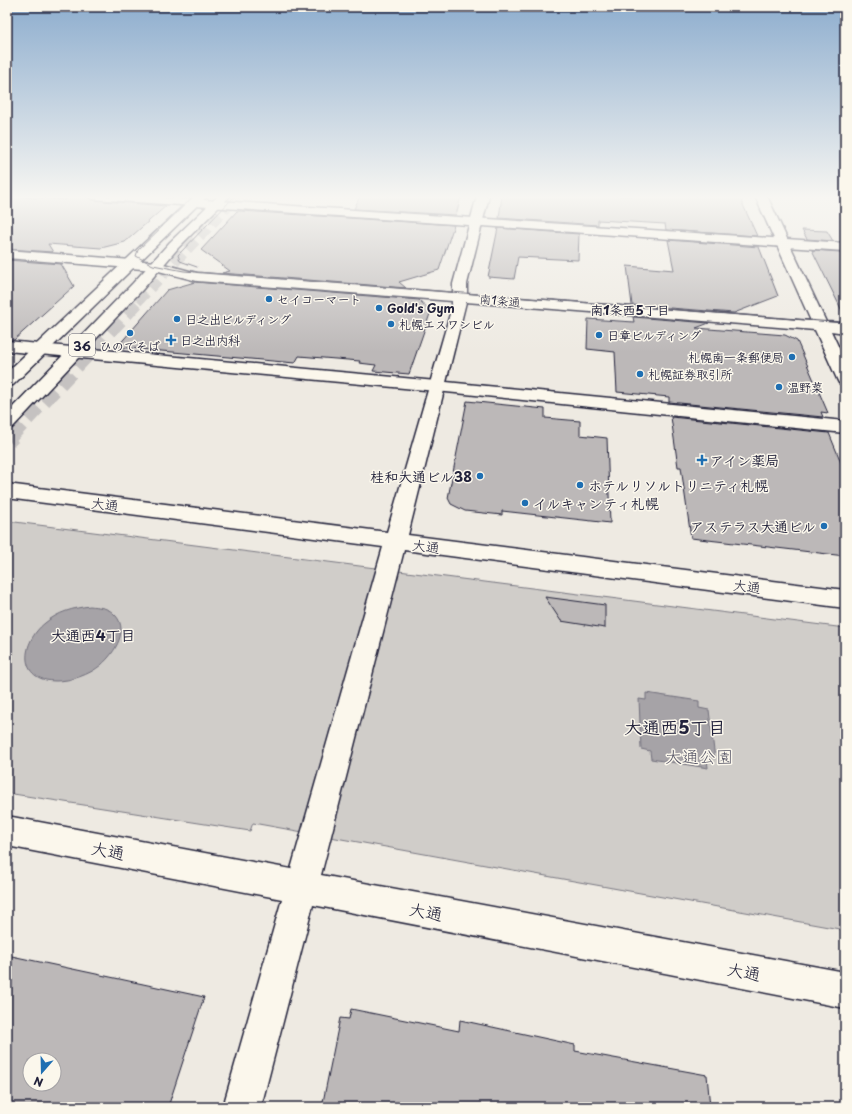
<svg xmlns="http://www.w3.org/2000/svg" width="852" height="1114" font-family="'Playpen Sans','Klee One',sans-serif">
	<style>
		.green { fill: #d0cdc9; stroke: #797882 }
		.water { fill: #a6a3a7; stroke: #716f7c }
		.building { fill: #bcb8b8; stroke: #22223b; fill-rule: evenodd }
		.lines { fill: none; stroke-linecap: round; stroke-linejoin: round }
		.pedestrian-tunnel-far2 { stroke: #c5c2c1; stroke-width: 12; stroke-dasharray: 12 6; stroke-linecap: butt }
		.pedestrian-tunnel-far1 { stroke: #c5c2c1; stroke-width: 16; stroke-dasharray: 16 8; stroke-linecap: butt }
		.pedestrian-tunnel { stroke: #c5c2c1; stroke-width: 20; stroke-dasharray: 20 10; stroke-linecap: butt }
		.minor-casing { stroke: #22223b; stroke-width: 3 }
		.tertiary-casing { stroke: #22223b; stroke-width: 3 }
		.trunk-casing { stroke: #22223b; stroke-width: 3 }
		.minor { fill: #fbf7ec; fill-rule: evenodd }
		.tertiary { fill: #fbf7ec; fill-rule: evenodd }
		.trunk { fill: #fbf7ec; fill-rule: evenodd }
		.tram { stroke: #22223b; stroke-width: 1 }
		.poi-dot { fill: #1f6fb2; stroke: #fbf7ec; stroke-width: 1.5 }
		.labels { text-anchor: middle; dominant-baseline: central; stroke-width: 3; stroke-linejoin: round; paint-order: stroke }
		.far-poi-label { font-size: 12px; font-weight: bold; fill: #22223b; stroke: #fbf7ec; text-anchor: start }
		.far-street-label { font-size: 12px; fill: #22223b; stroke: #fbf7ec }
		.far-neighbourhood-label { font-size: 13px; font-weight: bold; fill: #22223b; stroke: #fbf7ec }
		.shield { fill: #fbf7ec; stroke: #636270; stroke-width: 1 }
		.shield-label { font-size: 13px; font-weight: bold; fill: #22223b }
		.poi-label { font-size: 14px; font-weight: bold; fill: #22223b; stroke: #fbf7ec; text-anchor: start }
		.street-label { font-size: 14px; fill: #22223b; stroke: #fbf7ec }
		.neighbourhood-label { font-size: 15px; font-weight: bold; fill: #22223b; stroke: #fbf7ec }
		.near-park-label { font-size: 17px; fill: #565566; stroke: #fbf7ec }
		.near-street-label { font-size: 17px; fill: #22223b; stroke: #fbf7ec }
		.near-neighbourhood-label { font-size: 18px; font-weight: bold; fill: #22223b; stroke: #fbf7ec }
	</style>
	<rect width="100%" height="100%" fill="#eeeae2"/>
	<filter id="ink" filterUnits="userSpaceOnUse"><feTurbulence type="fractalNoise" baseFrequency=".025" numOctaves="2"/><feDisplacementMap in="SourceGraphic" scale="8" xChannelSelector="R" yChannelSelector="G"/><feConvolveMatrix kernelMatrix="1 2 1 2 8 2 1 2 1" color-interpolation-filters="sRGB"/></filter>
	<g filter="url(#ink)">
		<polygon class="green" points="7,521 845,628 845,930 253,823 250,831 7,793"/>
		<g class="water">
			<path d="M90,606C97,607 107,607 113,613C131,628 115,653 101,665C89,675 71,681 56,681C17,681 21,642 45,623C58,612 73,608 90,606Z"/>
			<polygon points="646,693 699,701 699,708 709,710 715,759 707,758 708,768 651,759 650,751 641,749 639,699 646,700"/>
		</g>
		<g class="building">
			<polygon points="7,196 66,200 66,196 86,196 93,200 166,206 125,242 101,248 48,244 53,252 7,249"/>
			<polygon points="360,196 461,196 456,215 354,209"/>
			<polygon points="502,196 739,196 757,236 666,230 665,224 598,220 598,225 499,218"/>
			<polygon points="237,211 241,211 454,225 439,270 399,282 406,288 222,273 230,271 201,250"/>
			<polygon points="498,228 579,234 578,260 518,257 514,279 488,277"/>
			<polygon points="802,230 827,231 833,241 807,239"/>
			<polygon points="668,240 759,247 778,296 734,313 632,305 627,266 674,270"/>
			<polygon points="812,250 840,252 845,261 845,317"/>
			<polygon points="7,260 61,264 74,286 14,340 7,340"/>
			<polygon points="195,282 419,300 431,311 409,374 373,371 376,365 359,363 360,361 299,356 295,363 117,347 167,290"/>
			<polygon points="633,317 709,323 696,328 785,335 797,341 828,413 821,412 823,417 669,402 669,397 617,392 615,352 587,349 588,319 634,322"/>
			<polygon points="467,401 545,409 545,418 580,421 580,435 607,438 610,523 502,511 502,515 465,511 451,504 448,498"/>
			<polygon points="671,417 829,433 845,472 845,556 691,538 681,467 678,467"/>
			<polygon points="545,597 605,605 605,628 561,621"/>
			<path d="M7,955L204,997L168,1107H7ZM30,1060H54V1084H30Z"/>
			<polygon points="351,1009 459,1031 460,1020 575,1045 575,1051 707,1075 710,1107 322,1107 340,1018 349,1019"/>
		</g>
		<g class="lines">
			<polyline class="pedestrian-tunnel-far2" points="137,301 237,196"/>
			<polyline class="pedestrian-tunnel-far1" points="10,436 138,300"/>
			<polyline class="pedestrian-tunnel" points="7,439 11,435"/>
			<defs>
				<g id="minor">
					<polygon points="87,196 144,196 845,243 845,251 93,199"/>
					<polygon points="7,341 436,381 845,421 845,433 436,391 7,351"/>
				</g>
				<polygon id="tertiary" points="477,196 489,196 467,284 467,294 811,321 755,196 767,196 826,322 845,323 845,333 831,331 845,361 845,384 839,383 837,379 815,330 466,302 408,535 845,590 845,608 404,550 321,875 845,972 845,1008 313,905 261,1107 223,1107 282,899 7,846 7,816 291,869 383,547 7,498 7,484 387,532 452,307 452,301 197,281 155,270 7,258 7,250 156,262 197,273 453,293 453,284"/>
				<g id="trunk">
					<polygon points="194,196 207,196 13,385 7,386 7,372"/>
					<polygon points="218,196 230,196 178,248 143,289 13,427 7,429 7,413 133,283 170,242"/>
				</g>
			</defs>
			<use href="#minor" class="minor-casing"/>
			<use href="#tertiary" class="tertiary-casing"/>
			<use href="#trunk" class="trunk-casing"/>
			<use href="#minor" class="minor"/>
			<use href="#tertiary" class="tertiary"/>
			<use href="#trunk" class="trunk"/>
			<g class="tram">
				<polyline points="194,196 138,250 136,256 153,265 184,271 845,323"/>
				<polyline points="197,267 180,261 178,255 235,196"/>
			</g>
		</g>
	</g>
	<linearGradient id="sky" x2="0" y2="1"><stop stop-color="#8dadce"/><stop offset="0.56" stop-color="#f7f6f2"/><stop offset="1" stop-color="#f7f6f2" stop-opacity="0"/></linearGradient>
	<rect width="852" height="352" fill="url(#sky)"/>
	<g class="poi-dot">
		<circle cx="269" cy="299" r="4"/>
		<circle cx="379" cy="308" r="4"/>
		<circle cx="177" cy="319" r="4"/>
		<circle cx="391" cy="324" r="4"/>
		<circle cx="130" cy="333" r="4"/>
		<circle cx="599" cy="335" r="4"/>
		<path d="M169 334h4v4h4v4h-4v4h-4v-4h-4v-4h4z"/>
		<circle cx="792" cy="357" r="4"/>
		<circle cx="640" cy="374" r="4"/>
		<circle cx="779" cy="387" r="4"/>
		<path d="M700 454h4v4h4v4h-4v4h-4v-4h-4v-4h4z"/>
		<circle cx="480" cy="476" r="4"/>
		<circle cx="580" cy="485" r="4"/>
		<circle cx="525" cy="503" r="4"/>
		<circle cx="824" cy="526" r="4"/>
	</g>
	<g class="labels">
		<g class="far-poi-label">
			<text x="277" y="299">セイコーマート</text>
			<text x="387" y="308">Gold's Gym</text>
			<text x="185" y="319">日之出ビルディング</text>
			<text x="399" y="324">札幌エスワンビル</text>
			<text x="607" y="335">日章ビルディング</text>
			<text x="180" y="340">日之出内科</text>
			<text x="130" y="346" text-anchor="middle">ひのでそば</text>
			<text x="784" y="357" text-anchor="end">札幌南一条郵便局</text>
			<text x="648" y="374">札幌証券取引所</text>
			<text x="787" y="387">温野菜</text>
		</g>
		<g class="far-street-label">
			<text transform="translate(500 300) rotate(5)">南1条通</text>
		</g>
		<g class="far-neighbourhood-label">
			<text x="630" y="309">南1条西5丁目</text>
		</g>
		<rect class="shield" x="69" y="334" width="26" height="22" rx="3"/>
		<g class="shield-label">
			<text x="82" y="345">36</text>
		</g>
		<g class="poi-label">
			<text x="710" y="460">アイン薬局</text>
			<text x="472" y="476" text-anchor="end">桂和大通ビル38</text>
			<text x="588" y="485">ホテルリソルトリニティ札幌</text>
			<text x="533" y="503">イルキャンティ札幌</text>
			<text x="816" y="526" text-anchor="end">アステラス大通ビル</text>
		</g>
		<g class="street-label">
			<text transform="translate(105 504) rotate(7)">大通</text>
			<text transform="translate(426 546) rotate(7)">大通</text>
			<text transform="translate(747 586) rotate(7)">大通</text>
		</g>
		<g class="neighbourhood-label">
			<text x="93" y="634">大通西4丁目</text>
		</g>
		<g class="near-park-label">
			<text x="699" y="756">大通公園</text>
		</g>
		<g class="near-street-label">
			<text transform="translate(108 850) rotate(11)">大通</text>
			<text transform="translate(426 911) rotate(11)">大通</text>
			<text transform="translate(744 971) rotate(11)">大通</text>
		</g>
		<g class="near-neighbourhood-label">
			<text x="675" y="726">大通西5丁目</text>
		</g>
	</g>
	<rect width="852" height="1114" fill="none" stroke="#fbf7ec" stroke-width="24"/>
	<rect x="12" y="12" width="828" height="1090" fill="none" stroke="#22223b" stroke-width="1.5" filter="url(#ink)"/>
	<g transform="translate(42 1072) rotate(200)"><circle r="19" fill="#fbf7ec" stroke="#a4a2a5"/>
	<path d="M0-3L7 15L0 10L-7 15Z" fill="#1f6fb2"/>
	<text y="-6" font-size="11" font-weight="bold" text-anchor="middle" fill="#22223b">N</text>
	</g>
</svg>
